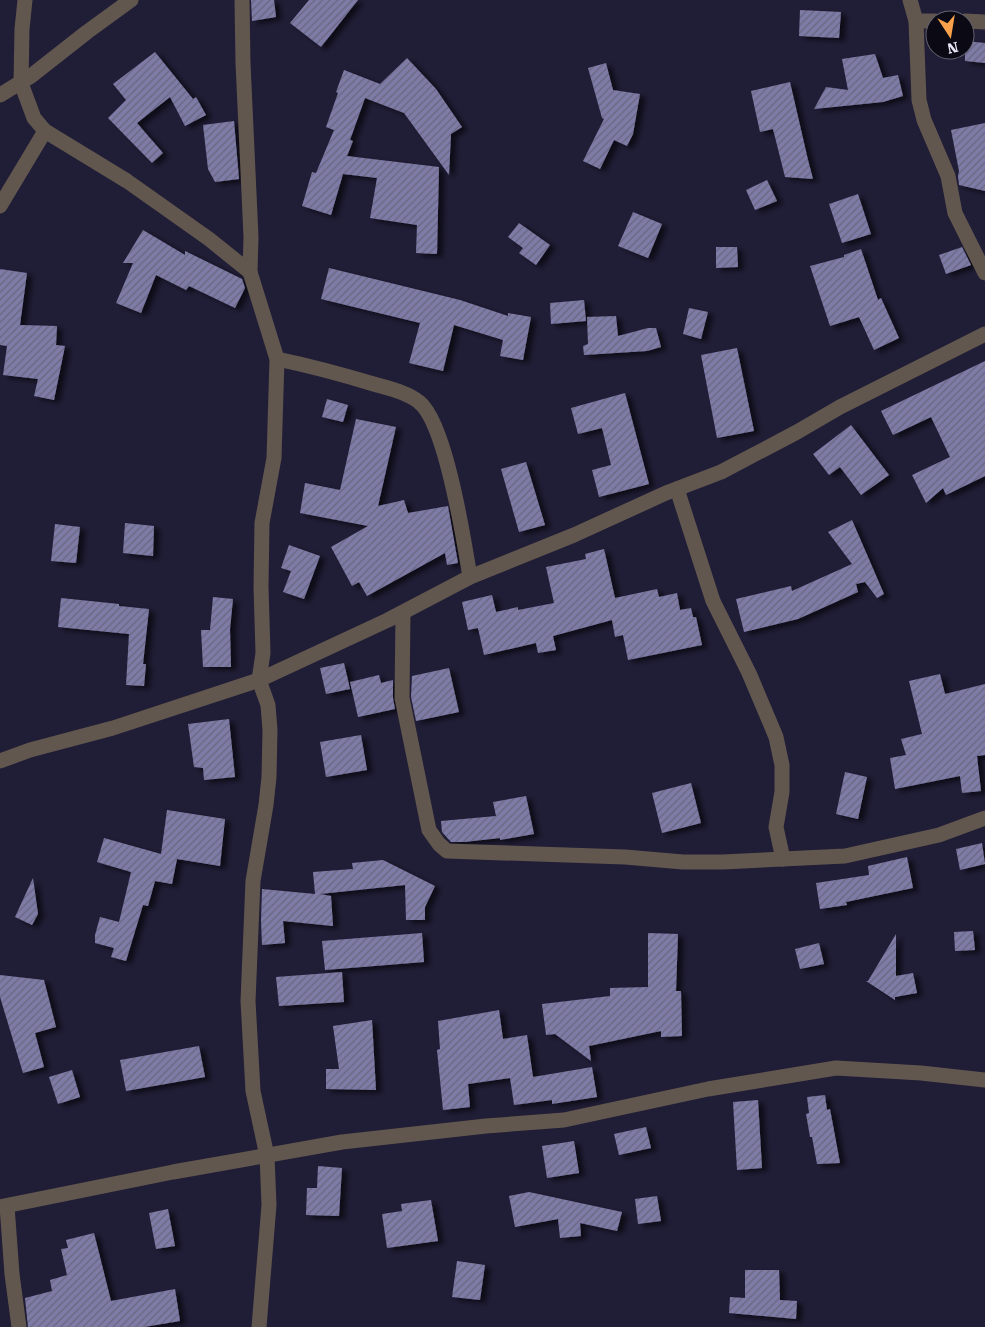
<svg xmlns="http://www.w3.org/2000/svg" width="985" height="1327" font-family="'Roboto Serif',serif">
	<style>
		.building { fill: url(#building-hatch); filter: url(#shadow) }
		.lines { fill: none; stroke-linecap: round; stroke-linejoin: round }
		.minor { stroke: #62574e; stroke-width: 15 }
	</style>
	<defs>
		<pattern id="building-hatch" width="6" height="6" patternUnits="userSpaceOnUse" patternTransform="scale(1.25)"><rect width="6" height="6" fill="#7e7ca6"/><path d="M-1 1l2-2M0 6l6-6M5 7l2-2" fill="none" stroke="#676681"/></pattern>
		<filter id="shadow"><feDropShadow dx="5.5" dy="3" stdDeviation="2.5" flood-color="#0009"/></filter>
	</defs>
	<rect width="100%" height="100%" fill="#201d36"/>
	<g class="building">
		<polygon points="251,0 274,0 276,17 252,21"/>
		<polygon points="309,0 358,0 321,47 290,23"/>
		<polygon points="800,10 841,12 839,38 799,36"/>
		<polygon points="965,41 985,43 985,63 965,61"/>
		<polygon points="155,52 193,99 196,97 206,115 185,126 170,97 137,123 163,153 152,163 108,118 126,100 113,84"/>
		<polygon points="875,54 883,78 898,75 903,96 883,102 814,109 826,87 848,90 842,59"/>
		<polygon points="407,58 436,89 462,127 451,134 449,175 404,113 365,98 350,140 353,141 347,156 439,167 437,254 416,253 417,225 370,218 377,178 343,174 331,215 302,206 312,172 316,173 334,130 326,127 338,93 336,92 344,70 380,84"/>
		<polygon points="606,63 613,90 640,94 633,134 627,146 614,140 600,169 583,161 604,119 602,118 588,68"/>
		<polygon points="790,82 808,160 813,179 785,177 773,129 760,132 751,91"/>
		<polygon points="234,121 239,179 215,182 208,169 203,125"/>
		<polygon points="985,123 985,191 959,185 958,176 959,171 951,130"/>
		<polygon points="767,180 777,201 755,210 746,190"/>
		<polygon points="858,194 871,234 842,243 829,204"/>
		<polygon points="633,212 662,224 648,258 618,246"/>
		<polygon points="519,223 550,245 536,265 519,253 523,248 508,237"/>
		<polygon points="143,230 185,255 185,251 242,279 245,288 235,308 189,286 186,290 156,275 141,313 116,303 133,263 123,263"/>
		<polygon points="716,247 737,247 738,267 716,268"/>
		<polygon points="962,247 971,265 946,274 939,255"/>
		<polygon points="861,249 878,300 881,298 899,338 874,350 859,317 830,326 810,266 844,257 844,255"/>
		<polygon points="329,268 460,300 508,316 508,313 531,317 523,360 500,356 503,340 454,325 443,371 409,363 420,323 321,299"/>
		<polygon points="0,269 27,273 20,325 57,326 56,345 65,346 54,400 34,396 38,379 3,375 7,346 0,345"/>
		<polygon points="584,300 586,321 551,324 550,303"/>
		<polygon points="689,308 708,312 701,339 683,334"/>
		<polygon points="616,316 618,336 648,328 656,328 661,347 647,351 584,355 583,346 588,344 587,317"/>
		<polygon points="737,348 754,431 717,438 701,355"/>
		<polygon points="985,361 985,476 946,495 943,488 926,503 912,475 950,457 931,417 893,435 881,411"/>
		<polygon points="625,393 649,484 599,497 592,470 611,465 602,428 578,434 571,408"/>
		<polygon points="327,399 348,405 343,422 322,417"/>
		<polygon points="356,419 396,427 378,506 404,500 408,513 448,506 458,563 447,565 445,553 367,596 359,582 352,586 331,547 368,526 300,513 305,483 340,490"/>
		<polygon points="851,425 889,475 861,495 840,467 829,475 813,454"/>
		<polygon points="526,462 545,525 519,532 501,469"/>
		<polygon points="852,520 884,594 877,598 865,582 856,584 858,592 798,619 744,632 736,599 791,586 792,591 852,564 828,532"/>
		<polygon points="125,523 154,526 153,556 123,553"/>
		<polygon points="55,524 80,527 76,563 51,561"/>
		<polygon points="289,545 320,556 304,599 283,592 291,571 281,568"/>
		<polygon points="604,549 615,598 657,589 659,597 677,593 680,610 691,608 693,617 696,617 702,645 628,660 623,635 615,637 612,620 553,636 556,650 538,653 536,643 484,655 478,628 468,630 462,602 492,595 496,612 518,607 518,610 554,603 546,567 586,559 585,554"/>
		<polygon points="213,597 233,599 230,629 231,667 203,667 201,630 210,630"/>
		<polygon points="61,598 119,604 119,606 149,609 143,664 146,664 144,686 126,685 129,634 58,627"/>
		<polygon points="344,663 350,689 326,694 320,668"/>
		<polygon points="449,668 459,712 416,721 411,697 412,676"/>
		<polygon points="940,674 945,694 985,684 985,755 977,756 981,791 962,793 960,776 895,789 890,758 906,755 901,739 922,734 909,681"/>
		<polygon points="379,675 381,683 393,680 393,698 395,709 358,717 350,682"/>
		<polygon points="229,719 235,777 204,780 203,768 194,767 188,724"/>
		<polygon points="361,735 367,770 326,777 320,742"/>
		<polygon points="845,772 867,777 858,819 836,814"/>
		<polygon points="691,783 701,823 662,833 652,793"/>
		<polygon points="526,796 534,834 500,840 500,838 464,842 451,842 442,832 441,821 496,816 493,802"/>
		<polygon points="167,810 225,819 220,866 177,859 172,884 155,881 148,906 143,905 126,961 111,957 114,948 95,943 95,935 100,917 119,922 131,872 97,862 104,838 161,854"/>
		<polygon points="982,843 985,864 960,870 956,849"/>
		<polygon points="907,857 913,888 846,902 847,905 820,909 816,883 869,875 868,866"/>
		<polygon points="383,860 435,886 425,907 425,920 406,920 405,885 320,894 331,896 333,926 283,921 285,943 262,945 261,921 262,889 315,894 313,872 353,869 352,863"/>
		<polygon points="33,878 38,914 32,925 15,917"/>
		<polygon points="973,931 975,950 955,951 954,932"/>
		<polygon points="422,933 424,962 325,970 322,941"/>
		<polygon points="648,933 678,934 676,991 681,991 682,1036 661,1037 661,1031 589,1046 591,1061 555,1034 546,1035 542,1004 610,996 610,988 648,987"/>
		<polygon points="896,934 896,976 913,973 917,993 895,997 895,1000 866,981 868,981"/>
		<polygon points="819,943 824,964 800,969 795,949"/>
		<polygon points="342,972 344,1002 279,1006 276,977"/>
		<polygon points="0,975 44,980 56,1027 35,1033 44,1067 23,1073 0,997"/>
		<polygon points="499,1010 503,1039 527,1035 533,1077 592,1067 597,1097 552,1104 552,1100 514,1105 510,1078 468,1084 470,1107 443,1110 437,1050 440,1049 438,1021"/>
		<polygon points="372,1020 376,1090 326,1089 326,1069 339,1069 333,1026"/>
		<polygon points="199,1046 205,1077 126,1091 120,1060"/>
		<polygon points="72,1070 80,1097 58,1104 49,1077"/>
		<polygon points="825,1095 827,1110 830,1109 840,1163 817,1164 812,1137 810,1137 806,1114 809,1113 807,1097"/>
		<polygon points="758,1100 762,1168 737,1170 733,1102"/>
		<polygon points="646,1127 651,1148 619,1155 614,1134"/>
		<polygon points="574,1141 579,1173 547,1178 542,1146"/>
		<polygon points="318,1166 342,1168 339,1216 306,1215 307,1188 317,1188"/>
		<polygon points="529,1192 622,1212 617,1231 580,1223 581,1236 560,1238 558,1219 515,1227 509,1196"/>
		<polygon points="657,1196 661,1221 638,1224 635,1199"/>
		<polygon points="431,1200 438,1241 387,1248 382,1214 402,1211 401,1204"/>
		<polygon points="168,1209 175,1246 156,1249 149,1213"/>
		<polygon points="94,1233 111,1301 175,1289 180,1321 144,1327 28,1327 25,1298 52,1291 50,1280 67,1275 61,1249 68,1248 66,1240"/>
		<polygon points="457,1261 485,1265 480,1300 452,1297"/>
		<polygon points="745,1270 779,1270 780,1300 797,1301 796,1319 729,1313 730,1297 745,1298"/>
	</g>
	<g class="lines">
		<g class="minor">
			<polyline points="242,0 243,63 251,237 250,272 277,359 274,458 262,523 261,587 263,653 259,680 268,705 270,730 269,777 266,805 253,881 248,1001 253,1091 267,1156 269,1205 259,1327"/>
			<polyline points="910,0 916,21 919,100 924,120 948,176 955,213 985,273"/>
			<polyline points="916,21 935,21"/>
			<polyline points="965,21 985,22"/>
			<polyline points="0,95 31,76 87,32 131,0"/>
			<polyline points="45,131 127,181 209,239 250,272"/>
			<polyline points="0,206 45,131 34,118 21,83 22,29 25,0"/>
			<path d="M277,359C311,366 344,375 377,385C391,389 408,393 419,402C446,423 464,541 470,577"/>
			<polyline points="677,489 713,601 749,673 776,737 782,765 782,792 776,827 783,859"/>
			<polyline points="403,613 402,698 429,830 439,844 447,851 625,857 683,862 723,862 845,856 939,835 985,818"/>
			<polyline points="0,761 30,750 113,728 259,680 388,620 470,577 574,535 666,493 721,472 797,432 840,407 985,334"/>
			<polyline points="7,1206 12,1274 19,1327"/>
			<polyline points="0,1207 173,1172 342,1142 486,1126 564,1120 708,1089 836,1068 921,1073 985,1080"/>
		</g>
	</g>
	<g transform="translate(950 35) rotate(168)"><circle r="24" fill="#0a0914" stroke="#62616f"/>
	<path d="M0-4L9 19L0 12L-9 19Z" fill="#f8a14a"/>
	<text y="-8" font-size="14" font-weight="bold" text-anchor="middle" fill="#e7e6f7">N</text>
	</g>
</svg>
